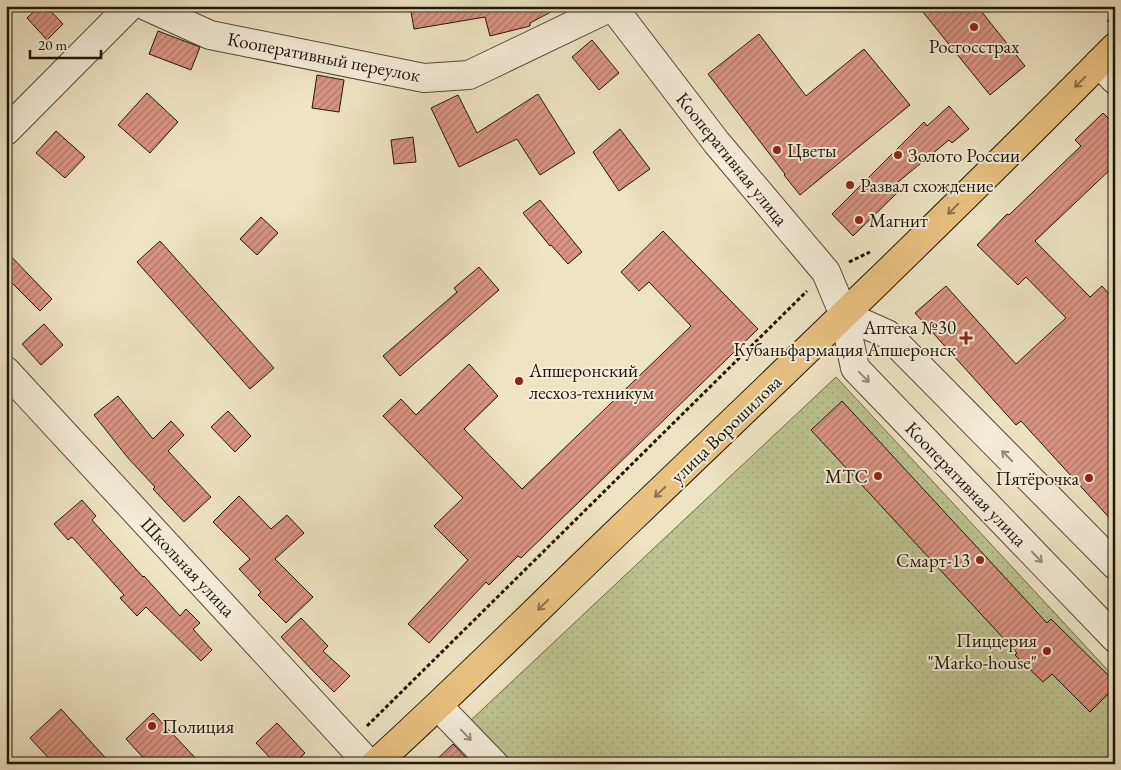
<svg xmlns="http://www.w3.org/2000/svg" width="1121" height="770" font-family="'EB Garamond',serif">
	<style>
		.park { fill: url(#park-dots); stroke: #6d6c4e }
		.building { fill: url(#building-hatch); stroke: #1e160b }
		.lines { fill: none; stroke-linecap: round; stroke-linejoin: round }
		.minor-casing { stroke: #524939; stroke-width: 30 }
		.major-casing { stroke: #1e160b; stroke-width: 30 }
		.path { stroke: #1e160b; stroke-width: 3; stroke-dasharray: 4 2.5; stroke-linecap: butt }
		.minor { stroke: #f4edd8; stroke-width: 28 }
		.major { stroke: #e7c282; stroke-width: 28 }
		.oneway { stroke: #8d754c }
		.oneway2 { stroke: #948c7c }
		.poi-dot { fill: #8f2418; stroke: #f4edd8; stroke-width: 2 }
		.labels { text-anchor: middle; dominant-baseline: central; stroke-width: 4; stroke-linejoin: round; paint-order: stroke }
		.poi-label { font-size: 19px; fill: #1e160b; stroke: #f4edd8; text-anchor: start }
		.street-label { font-size: 19px; fill: #1e160b; stroke: #f4edd8 }
	</style>
	<defs>
		<pattern id="park-dots" width="8" height="8" patternUnits="userSpaceOnUse" patternTransform="scale(1.25)"><rect width="8" height="8" fill="#bcc391"/><path d="M2 2h.1M6 6h.1" fill="none" stroke="#a1a77c" stroke-width="1.8" stroke-linecap="round"/></pattern>
		<pattern id="building-hatch" width="6" height="6" patternUnits="userSpaceOnUse" patternTransform="scale(1.25)"><rect width="6" height="6" fill="#da9484"/><path d="M-1 1l2-2M0 6l6-6M5 7l2-2" fill="none" stroke="#b0786a"/></pattern>
	</defs>
	<rect width="100%" height="100%" fill="#eee3c3"/>
	<filter id="stains"><feTurbulence type="fractalNoise" baseFrequency=".004" numOctaves="4"/><feColorMatrix values="0 0 0 0 .2 0 0 0 0 .09 0 0 0 0 .02 0 0 0 .5 -.17"/></filter>
	<radialGradient id="worn" r=".72"><stop offset=".6" stop-color="#630" stop-opacity="0"/><stop offset="1" stop-color="#630" stop-opacity=".3"/></radialGradient>
	<polygon class="park" points="836,377 1115,678 1115,764 509,764 469,722"/>
	<g class="building">
		<polygon points="40,6 46,6 63,24 47,40 27,18"/>
		<polygon points="410,6 562,6 530,23 530,26 490,36 485,17 414,29"/>
		<polygon points="918,6 977,6 1025,66 990,95"/>
		<polygon points="158,31 200,47 191,70 149,54"/>
		<polygon points="759,34 806,96 864,49 910,105 800,195 784,175 785,174 708,74"/>
		<polygon points="592,40 619,73 599,90 572,57"/>
		<polygon points="317,75 344,80 339,112 312,108"/>
		<polygon points="147,93 178,122 150,153 118,125"/>
		<polygon points="538,94 575,153 540,175 517,139 459,167 431,108 458,95 477,133"/>
		<polygon points="949,106 969,129 952,143 949,140 892,187 897,193 853,236 832,214 924,122 927,126"/>
		<polygon points="1103,113 1115,125 1115,165 1035,241 1090,297 1102,286 1115,301 1115,524 1021,421 1016,425 915,313 946,286 1016,364 1066,318 1026,277 1018,285 977,245 1007,214 1009,215 1081,146 1075,140"/>
		<polygon points="620,129 650,169 619,191 593,152"/>
		<polygon points="56,131 85,157 65,178 36,153"/>
		<polygon points="413,137 416,162 394,164 391,140"/>
		<polygon points="540,200 582,252 568,264 551,245 550,246 523,213"/>
		<polygon points="261,217 278,233 257,255 240,239"/>
		<polygon points="663,231 758,329 521,558 518,556 489,585 486,582 429,643 408,624 468,560 434,526 463,498 383,416 401,399 416,415 469,364 498,396 464,429 522,489 691,326 649,282 639,291 621,272"/>
		<polygon points="160,241 274,368 250,389 137,262"/>
		<polygon points="6,251 52,299 40,311 6,277"/>
		<polygon points="479,267 499,290 400,376 383,356 457,292 454,288"/>
		<polygon points="44,324 63,345 41,365 22,344"/>
		<polygon points="118,396 153,439 171,421 184,435 168,451 211,497 184,522 153,489 155,487 128,458 94,415"/>
		<polygon points="842,401 1047,623 1051,619 1115,682 1115,687 1090,712 1052,674 1043,682 1015,655 1017,653 811,430"/>
		<polygon points="228,411 251,436 235,452 211,427"/>
		<polygon points="239,496 271,529 287,515 304,533 275,559 313,597 286,623 258,595 261,592 239,569 250,559 213,522"/>
		<polygon points="82,500 96,516 92,520 143,577 144,576 180,616 186,609 200,623 193,629 212,650 201,661 146,607 137,616 120,598 124,595 72,537 68,540 54,524"/>
		<polygon points="301,618 328,646 323,651 350,676 334,692 313,671 281,637"/>
		<polygon points="61,709 111,764 54,764 30,738"/>
		<polygon points="153,713 201,764 149,764 126,739"/>
		<polygon points="277,723 305,753 294,764 276,764 256,743"/>
		<polygon points="453,744 472,764 432,764"/>
	</g>
	<g class="lines">
		<defs>
			<g id="minor">
				<polyline points="146,6 210,35 424,78 469,75 613,6"/>
				<polyline points="612,6 717,143 826,272 844,315 855,368 1115,638"/>
				<polyline points="1099,63 1115,80"/>
				<polyline points="6,131 130,6"/>
				<polyline points="844,315 887,334 1115,565"/>
				<polyline points="6,371 369,764"/>
				<polyline points="438,706 494,764"/>
			</g>
			<path id="major" d="M375,764C463,684 547,599 633,517C795,362 957,207 1115,47"/>
		</defs>
		<use href="#minor" class="minor-casing"/>
		<use href="#major" class="major-casing"/>
		<g class="path">
			<polyline points="1108,22 1115,15"/>
			<polyline points="849,262 870,252"/>
			<polyline points="367,726 807,291"/>
		</g>
		<use href="#minor" class="minor"/>
		<use href="#major" class="major"/>
	</g>
	<defs><path id="oneway-shaft" d="M-6 0H5M1.5-3L5.5 0L1.5 3" fill="none" stroke-width="1.6" stroke-linecap="round" stroke-linejoin="round" transform="scale(1.25)"/></defs>
	<g class="oneway">
		<use href="#oneway-shaft" transform="translate(1080 82) rotate(135)"/>
		<use href="#oneway-shaft" transform="translate(953 209) rotate(135)"/>
		<use href="#oneway-shaft" transform="translate(660 492) rotate(136)"/>
		<use href="#oneway-shaft" transform="translate(543 605) rotate(136)"/>
	</g>
	<g class="oneway2">
		<use href="#oneway-shaft" transform="translate(864 377) rotate(46)"/>
		<use href="#oneway-shaft" transform="translate(1007 456) rotate(-135)"/>
		<use href="#oneway-shaft" transform="translate(1037 557) rotate(46)"/>
		<use href="#oneway-shaft" transform="translate(466 735) rotate(46)"/>
	</g>
	<g class="poi-dot">
		<circle cx="974" cy="27" r="5"/>
		<circle cx="777" cy="150" r="5"/>
		<circle cx="898" cy="155" r="5"/>
		<circle cx="850" cy="185" r="5"/>
		<circle cx="859" cy="220" r="5"/>
		<path d="M963.5 330.5h5v5h5v5h-5v5h-5v-5h-5v-5h5z"/>
		<circle cx="519" cy="381" r="5"/>
		<circle cx="878" cy="476" r="5"/>
		<circle cx="1089" cy="478" r="5"/>
		<circle cx="980" cy="560" r="5"/>
		<circle cx="1047" cy="651" r="5"/>
		<circle cx="152" cy="726" r="5"/>
	</g>
	<g class="labels">
		<g class="poi-label">
			<text x="974" y="46" text-anchor="middle">Росгосстрах</text>
			<text x="787" y="150">Цветы</text>
			<text x="908" y="155">Золото России</text>
			<text x="860" y="185">Развал схождение</text>
			<text x="869" y="220">Магнит</text>
			<text x="956" y="327" text-anchor="end">Аптека №30<tspan x="956" dy="22">Кубаньфармация Апшеронск</tspan></text>
			<text x="529" y="370">Апшеронский<tspan x="529" dy="22">лесхоз-техникум</tspan></text>
			<text x="868" y="476" text-anchor="end">МТС</text>
			<text x="1079" y="478" text-anchor="end">Пятёрочка</text>
			<text x="970" y="560" text-anchor="end">Смарт-13</text>
			<text x="1037" y="640" text-anchor="end">Пиццерия<tspan x="1037" dy="22">"Marko-house"</tspan></text>
			<text x="162" y="726">Полиция</text>
		</g>
		<g class="street-label">
			<text transform="translate(324 57) rotate(11)">Кооперативный переулок</text>
			<text transform="translate(732 159) rotate(51)">Кооперативная улица</text>
			<text transform="translate(726 429) rotate(-44)">улица Ворошилова</text>
			<text transform="translate(966 484) rotate(46)">Кооперативная улица</text>
			<text transform="translate(188 567) rotate(47)">Школьная улица</text>
		</g>
	</g>
	<rect width="1121" height="770" fill="none" stroke="#eee3c3" stroke-width="25"/>
	<rect x="8" y="8" width="1106" height="755" fill="none" stroke="#1e160b" stroke-width="2.5"/>
	<rect x="12" y="12" width="1096" height="745" fill="none" stroke="#1e160b"/>
	<path d="M30 50v8h71v-8" fill="none" stroke="#1e160b" stroke-width="2.5"/>
	<text x="38" y="50" font-size="15" fill="#1e160b" stroke="#f4edd8" stroke-width="4" paint-order="stroke">20 m</text>
	<rect width="100%" height="100%" filter="url(#stains)"/>
	<rect width="100%" height="100%" fill="url(#worn)"/>
</svg>
